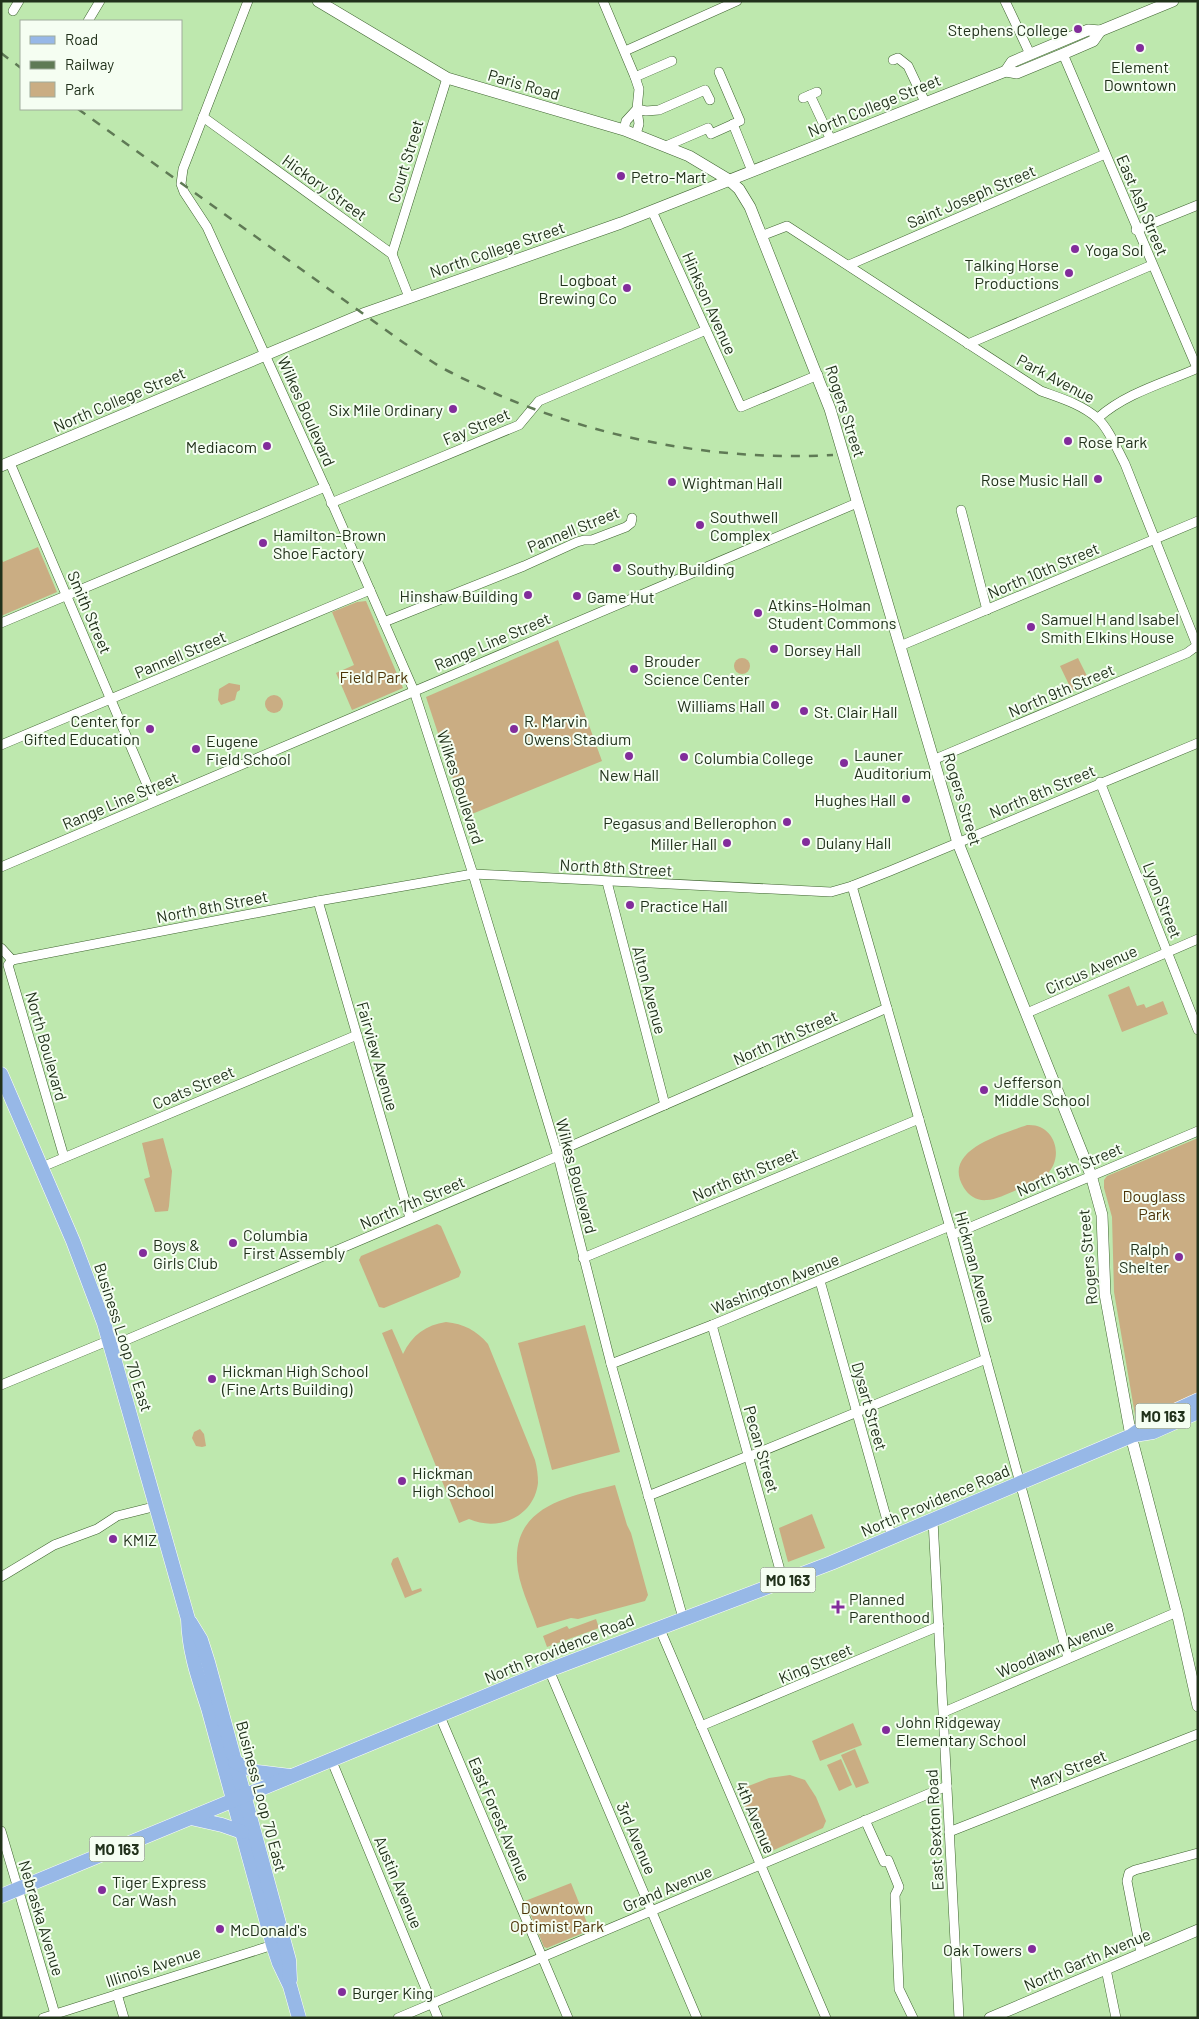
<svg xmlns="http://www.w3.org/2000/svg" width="1199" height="2019" font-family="Barlow,sans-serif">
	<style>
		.green { fill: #caad83 }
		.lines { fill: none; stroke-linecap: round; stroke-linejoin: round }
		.street-casing { stroke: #3e632f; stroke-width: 10 }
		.secondary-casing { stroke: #3e632f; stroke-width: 12 }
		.primary-casing { stroke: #fff; stroke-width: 15 }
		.street { stroke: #fff; stroke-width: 9 }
		.secondary { stroke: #fff; stroke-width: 11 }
		.primary { stroke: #97b8e7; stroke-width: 14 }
		.rail { stroke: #5f7a55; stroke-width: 2.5; stroke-dasharray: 9 9; stroke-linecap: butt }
		.poi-dot { fill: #822d9b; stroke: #f5fef2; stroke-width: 2 }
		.labels { text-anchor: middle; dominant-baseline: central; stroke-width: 4; stroke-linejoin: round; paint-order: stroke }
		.shield { fill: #f5fef2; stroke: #616e5c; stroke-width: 1 }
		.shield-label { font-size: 15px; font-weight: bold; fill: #21311b }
		.poi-label { font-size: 16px; fill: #21311b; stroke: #f5fef2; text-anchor: start }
		.street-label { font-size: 16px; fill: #21311b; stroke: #f5fef2 }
		.park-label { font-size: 16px; fill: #4c3407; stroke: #f5fef2 }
	</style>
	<rect width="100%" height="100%" fill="#bee8ae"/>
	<g class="green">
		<polygon points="38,547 57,592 1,616 1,558 3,562"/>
		<polygon points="366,601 403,688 352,710 336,673 354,665 332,612 357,602"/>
		<polygon points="558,640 602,761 467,816 464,812 426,697"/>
		<polygon points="1078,658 1090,682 1072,691 1060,666"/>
		<circle cx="742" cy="666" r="8"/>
		<polygon points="229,683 240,685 240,690 237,692 235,700 221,705 218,700 219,689"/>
		<circle cx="274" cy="704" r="9"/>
		<polygon points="1129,986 1137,1006 1144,1004 1146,1008 1163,1001 1168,1014 1122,1032 1108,995"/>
		<path d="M1027,1125C1056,1123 1066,1160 1044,1177C1029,1183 1002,1199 987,1200C977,1201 969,1196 964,1188C940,1150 1003,1134 1027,1125Z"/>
		<polygon points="163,1138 172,1171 169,1206 168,1211 155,1212 144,1179 150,1177 142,1143"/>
		<polygon points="1198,1138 1198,1393 1143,1419 1139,1419 1135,1415 1114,1292 1112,1217 1104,1188 1104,1180 1107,1176"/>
		<polygon points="437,1224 441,1226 461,1272 459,1277 384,1308 379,1307 359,1260 361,1256"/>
		<path d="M446,1322C464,1324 476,1330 488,1344L535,1460C537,1468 538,1475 538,1483C534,1517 498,1532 469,1519L459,1523L382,1333L392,1329L403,1354C412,1335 426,1325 446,1322Z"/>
		<polygon points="585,1325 620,1452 552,1470 518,1343"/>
		<polygon points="200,1429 204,1434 206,1446 202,1447 196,1446 192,1438 194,1432"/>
		<path d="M615,1485L627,1525L631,1533L648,1595L645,1601L578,1619L571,1618L537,1628C530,1607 518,1584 517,1562C514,1504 573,1496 615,1485Z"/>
		<polygon points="812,1514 825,1548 788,1562 779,1528"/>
		<polygon points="398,1557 412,1591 421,1588 422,1591 405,1598 391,1564 393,1559"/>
		<polygon points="596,1619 599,1628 547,1647 543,1636 567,1626 569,1629"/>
		<polygon points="853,1723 862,1745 820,1761 812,1741"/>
		<polygon points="855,1749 869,1783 856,1788 841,1755"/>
		<polygon points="841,1759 852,1785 839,1791 827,1765"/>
		<polygon points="790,1775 805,1780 816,1797 826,1821 823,1828 765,1854 738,1790 769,1778"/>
		<polygon points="571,1883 590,1930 547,1948 544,1947 525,1901"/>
	</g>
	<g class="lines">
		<defs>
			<g id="street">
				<polyline points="248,1 183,169 181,184 184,192 207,227 325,487 414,691 473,874 557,1152 611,1364 683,1618"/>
				<polyline points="603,1 635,77 639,89 637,109 626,121 624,130"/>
				<polyline points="1005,1 1030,54"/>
				<polyline points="13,11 19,1"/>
				<polyline points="88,21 100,1"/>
				<polyline points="625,51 737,1"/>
				<polyline points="1063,54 1197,368"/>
				<polyline points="893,60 898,58 908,66 925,102"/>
				<polyline points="635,77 672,61"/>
				<polyline points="810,95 831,140"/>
				<polyline points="803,98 817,92"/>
				<polyline points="203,117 392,254 409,297"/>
				<polyline points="733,124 752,171"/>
				<polyline points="636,134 639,124 637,109 646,111 659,110 705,90 710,100"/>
				<polyline points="666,146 708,128 711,134 740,121 719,72"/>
				<polyline points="652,211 741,407 818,375"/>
				<polyline points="1136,230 1198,205"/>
				<path d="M761,236L787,226L1041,391C1060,398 1081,404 1097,418C1108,427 1118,451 1125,464L1198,648"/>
				<polyline points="392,254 447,78"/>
				<polyline points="849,265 1105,154"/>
				<polyline points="968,344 1152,265"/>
				<path d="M1098,418C1126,393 1164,383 1198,368"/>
				<polyline points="10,463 154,801"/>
				<polyline points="331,503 519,425 539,401 706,330"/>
				<polyline points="961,510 987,610"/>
				<polyline points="384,622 524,566 577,542 584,540 592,540 626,527 631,523 632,518"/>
				<polyline points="1,623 325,487"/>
				<polyline points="900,646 1198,521"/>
				<polyline points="1,745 370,590"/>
				<polyline points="933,760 1187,653 1198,645"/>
				<polyline points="1100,782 1198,1030"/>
				<polyline points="1,867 857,503"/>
				<polyline points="607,882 665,1105"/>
				<polyline points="852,886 951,1231 1068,1658"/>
				<polyline points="318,901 410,1218"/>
				<polyline points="1,948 12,960 8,965 64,1157"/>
				<polyline points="12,960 318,901 473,874 831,892 852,886 890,871 1198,743"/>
				<polyline points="1027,1013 1198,939"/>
				<polyline points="557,1152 887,1008"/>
				<polyline points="42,1167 357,1035"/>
				<polyline points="952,1235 1198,1131"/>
				<polyline points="583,1258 919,1119"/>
				<polyline points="820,1281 892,1538"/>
				<polyline points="712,1325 783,1581"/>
				<polyline points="112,1346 558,1156"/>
				<polyline points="611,1364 712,1325 950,1226"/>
				<polyline points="1,1385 110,1340"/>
				<polyline points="748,1457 986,1359"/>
				<polyline points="648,1496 748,1456"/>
				<polyline points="933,1520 959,2018"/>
				<polyline points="1,1577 54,1545 97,1529 117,1516 157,1506"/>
				<polyline points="659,1627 826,2018"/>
				<polyline points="549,1670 697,2018"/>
				<polyline points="944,1712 1177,1612"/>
				<polyline points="439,1714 568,2018"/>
				<polyline points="701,1726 939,1626"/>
				<polyline points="331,1759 438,2018"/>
				<polyline points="865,1820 884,1862 888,1860 899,1887 895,1895 899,1989 913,2018"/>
				<polyline points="1,1831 55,2014"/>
				<polyline points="949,1832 1198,1734"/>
				<polyline points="1141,1953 1127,1881 1129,1873 1135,1870 1198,1853"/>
				<polyline points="1106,1969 1116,2018"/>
				<polyline points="117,1994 124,2018"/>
				<polyline points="43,2018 273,1945"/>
				<polyline points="398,2018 947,1786"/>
			</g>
			<g id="secondary">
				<polyline points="318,1 447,78 624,130 689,156 729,180 739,189 750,207 830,409 958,843 1091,1175 1102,1215 1105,1294 1131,1436 1177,1612 1198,1706"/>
				<polyline points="1006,71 1017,73 1063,54 1093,41 1100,31"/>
				<polyline points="1,466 363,314 621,223 1006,71 1012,62 1088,30 1100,31 1173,1"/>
				<polyline points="990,2018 1198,1930"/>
			</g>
			<g id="primary">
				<path d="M1,1074L73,1241L104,1323L188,1619C189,1652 198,1677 208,1708L273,1945L279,1963L290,1986L299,2018"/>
				<polyline points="1134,1435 1153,1432 1198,1412"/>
				<polyline points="190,1622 201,1640 208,1662 289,1960 290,1980"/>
				<polyline points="235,1762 257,1772 290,1776"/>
				<polyline points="191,1818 222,1825 242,1832"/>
				<polyline points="1,1896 549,1670 831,1563 1131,1436 1152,1421 1198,1400"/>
			</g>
		</defs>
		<use href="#street" class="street-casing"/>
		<use href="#secondary" class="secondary-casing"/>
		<use href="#primary" class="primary-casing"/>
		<use href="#street" class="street"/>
		<use href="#secondary" class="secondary"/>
		<use href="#primary" class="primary"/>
		<g class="rail">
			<polyline points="1,53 21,68"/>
			<path d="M78,109L404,343C420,353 435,365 452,373C569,433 702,462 833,455"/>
		</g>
	</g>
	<g class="poi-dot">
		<circle cx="1078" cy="29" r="5"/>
		<circle cx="1140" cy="48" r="5"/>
		<circle cx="621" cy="176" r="5"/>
		<circle cx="1075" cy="249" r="5"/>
		<circle cx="1069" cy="273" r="5"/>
		<circle cx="627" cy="288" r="5"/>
		<circle cx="453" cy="409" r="5"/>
		<circle cx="1068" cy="441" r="5"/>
		<circle cx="267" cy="446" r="5"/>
		<circle cx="1098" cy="479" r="5"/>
		<circle cx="672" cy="482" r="5"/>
		<circle cx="700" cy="525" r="5"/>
		<circle cx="263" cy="543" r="5"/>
		<circle cx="617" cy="568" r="5"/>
		<circle cx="528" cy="595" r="5"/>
		<circle cx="577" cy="596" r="5"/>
		<circle cx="758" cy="613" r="5"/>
		<circle cx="1031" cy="627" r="5"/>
		<circle cx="774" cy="649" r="5"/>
		<circle cx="634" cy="669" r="5"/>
		<circle cx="775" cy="705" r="5"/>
		<circle cx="804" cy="711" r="5"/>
		<circle cx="150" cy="729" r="5"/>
		<circle cx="514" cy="729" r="5"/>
		<circle cx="196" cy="749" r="5"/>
		<circle cx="629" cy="756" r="5"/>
		<circle cx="684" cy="757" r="5"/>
		<circle cx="844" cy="763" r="5"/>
		<circle cx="906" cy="799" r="5"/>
		<circle cx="787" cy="822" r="5"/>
		<circle cx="806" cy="842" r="5"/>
		<circle cx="727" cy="843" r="5"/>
		<circle cx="630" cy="905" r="5"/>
		<circle cx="984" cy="1090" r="5"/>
		<circle cx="233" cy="1243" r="5"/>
		<circle cx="143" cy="1253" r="5"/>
		<circle cx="1179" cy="1257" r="5"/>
		<circle cx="212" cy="1379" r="5"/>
		<circle cx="402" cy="1481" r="5"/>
		<circle cx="113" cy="1539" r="5"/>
		<path d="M835.5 1599.5h5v5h5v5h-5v5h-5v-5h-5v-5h5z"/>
		<circle cx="886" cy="1730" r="5"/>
		<circle cx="102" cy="1890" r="5"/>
		<circle cx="220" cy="1929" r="5"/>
		<circle cx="1032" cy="1949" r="5"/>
		<circle cx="342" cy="1992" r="5"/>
	</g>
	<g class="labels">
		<g class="shield">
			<rect x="1135.5" y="1403.5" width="55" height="25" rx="4"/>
			<rect x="760.5" y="1567.5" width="55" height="25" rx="4"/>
			<rect x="89.5" y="1836.5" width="55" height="25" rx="4"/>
		</g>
		<g class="shield-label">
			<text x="1163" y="1416">MO 163</text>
			<text x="788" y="1580">MO 163</text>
			<text x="117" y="1849">MO 163</text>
		</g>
		<g class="poi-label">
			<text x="1068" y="29" text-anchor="end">Stephens College</text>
			<text x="1140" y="66" text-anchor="middle">Element<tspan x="1140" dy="18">Downtown</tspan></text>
			<text x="631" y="176">Petro-Mart</text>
			<text x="1085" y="249">Yoga Sol</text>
			<text x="1059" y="264" text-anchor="end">Talking Horse<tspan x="1059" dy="18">Productions</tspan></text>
			<text x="617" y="279" text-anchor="end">Logboat<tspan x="617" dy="18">Brewing Co</tspan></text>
			<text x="443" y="409" text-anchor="end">Six Mile Ordinary</text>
			<text x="1078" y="441">Rose Park</text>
			<text x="257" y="446" text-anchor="end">Mediacom</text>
			<text x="1088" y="479" text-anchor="end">Rose Music Hall</text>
			<text x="682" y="482">Wightman Hall</text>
			<text x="710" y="516">Southwell<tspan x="710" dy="18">Complex</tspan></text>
			<text x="273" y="534">Hamilton-Brown<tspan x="273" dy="18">Shoe Factory</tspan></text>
			<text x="627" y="568">Southy Building</text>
			<text x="518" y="595" text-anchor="end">Hinshaw Building</text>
			<text x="587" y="596">Game Hut</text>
			<text x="768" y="604">Atkins-Holman<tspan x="768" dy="18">Student Commons</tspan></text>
			<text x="1041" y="618">Samuel H and Isabel<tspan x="1041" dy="18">Smith Elkins House</tspan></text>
			<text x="784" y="649">Dorsey Hall</text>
			<text x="644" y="660">Brouder<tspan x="644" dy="18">Science Center</tspan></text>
			<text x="765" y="705" text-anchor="end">Williams Hall</text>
			<text x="814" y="711">St. Clair Hall</text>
			<text x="140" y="720" text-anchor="end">Center for<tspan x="140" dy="18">Gifted Education</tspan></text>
			<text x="524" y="720">R. Marvin<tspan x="524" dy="18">Owens Stadium</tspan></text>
			<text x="206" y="740">Eugene<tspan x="206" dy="18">Field School</tspan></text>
			<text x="854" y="754">Launer<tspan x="854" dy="18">Auditorium</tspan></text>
			<text x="694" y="757">Columbia College</text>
			<text x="629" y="774" text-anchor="middle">New Hall</text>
			<text x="896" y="799" text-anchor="end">Hughes Hall</text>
			<text x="777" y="822" text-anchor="end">Pegasus and Bellerophon</text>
			<text x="816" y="842">Dulany Hall</text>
			<text x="717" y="843" text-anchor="end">Miller Hall</text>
			<text x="640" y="905">Practice Hall</text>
			<text x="994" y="1081">Jefferson<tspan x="994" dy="18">Middle School</tspan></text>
			<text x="243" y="1234">Columbia<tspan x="243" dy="18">First Assembly</tspan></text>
			<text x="153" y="1244">Boys &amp;<tspan x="153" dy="18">Girls Club</tspan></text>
			<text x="1169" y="1248" text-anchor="end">Ralph<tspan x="1169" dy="18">Shelter</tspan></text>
			<text x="222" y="1370">Hickman High School<tspan x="222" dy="18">(Fine Arts Building)</tspan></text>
			<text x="412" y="1472">Hickman<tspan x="412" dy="18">High School</tspan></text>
			<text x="123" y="1539">KMIZ</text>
			<text x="849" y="1598">Planned<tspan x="849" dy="18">Parenthood</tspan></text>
			<text x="896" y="1721">John Ridgeway<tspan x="896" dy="18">Elementary School</tspan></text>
			<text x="112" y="1881">Tiger Express<tspan x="112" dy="18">Car Wash</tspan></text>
			<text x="230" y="1929">McDonald's</text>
			<text x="1022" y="1949" text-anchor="end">Oak Towers</text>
			<text x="352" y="1992">Burger King</text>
		</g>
		<g class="street-label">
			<text transform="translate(524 84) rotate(16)">Paris Road</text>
			<text transform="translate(874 105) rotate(-22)">North College Street</text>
			<text transform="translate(405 161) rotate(-73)">Court Street</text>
			<text transform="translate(325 187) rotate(36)">Hickory Street</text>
			<text transform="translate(971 196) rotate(-23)">Saint Joseph Street</text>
			<text transform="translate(1143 205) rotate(67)">East Ash Street</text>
			<text transform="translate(497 249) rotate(-19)">North College Street</text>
			<text transform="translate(710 303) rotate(66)">Hinkson Avenue</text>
			<text transform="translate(1056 378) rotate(28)">Park Avenue</text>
			<text transform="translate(119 399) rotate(-23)">North College Street</text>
			<text transform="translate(307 411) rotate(66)">Wilkes Boulevard</text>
			<text transform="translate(846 411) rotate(72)">Rogers Street</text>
			<text transform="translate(476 426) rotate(-23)">Fay Street</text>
			<text transform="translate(573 529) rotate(-22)">Pannell Street</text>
			<text transform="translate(1043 570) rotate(-23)">North 10th Street</text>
			<text transform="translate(90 612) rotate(67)">Smith Street</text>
			<text transform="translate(492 641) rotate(-23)">Range Line Street</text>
			<text transform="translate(180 654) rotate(-23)">Pannell Street</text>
			<text transform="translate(1061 690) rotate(-23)">North 9th Street</text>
			<text transform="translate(461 787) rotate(72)">Wilkes Boulevard</text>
			<text transform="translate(1042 791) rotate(-23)">North 8th Street</text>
			<text transform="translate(963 799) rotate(73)">Rogers Street</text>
			<text transform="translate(120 800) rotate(-23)">Range Line Street</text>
			<text transform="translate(616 867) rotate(3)">North 8th Street</text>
			<text transform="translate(1163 900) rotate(69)">Lyon Street</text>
			<text transform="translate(212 906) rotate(-11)">North 8th Street</text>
			<text transform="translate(1091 969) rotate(-24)">Circus Avenue</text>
			<text transform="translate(650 990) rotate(75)">Alton Avenue</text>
			<text transform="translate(785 1037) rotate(-24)">North 7th Street</text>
			<text transform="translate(47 1046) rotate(74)">North Boulevard</text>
			<text transform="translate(378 1056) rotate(74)">Fairview Avenue</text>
			<text transform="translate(193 1087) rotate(-23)">Coats Street</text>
			<text transform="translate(1069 1169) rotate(-23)">North 5th Street</text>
			<text transform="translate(745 1174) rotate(-23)">North 6th Street</text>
			<text transform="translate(577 1176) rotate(75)">Wilkes Boulevard</text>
			<text transform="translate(412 1202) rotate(-23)">North 7th Street</text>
			<text transform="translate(1087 1257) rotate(-95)">Rogers Street</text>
			<text transform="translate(976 1267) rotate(75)">Hickman Avenue</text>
			<text transform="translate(775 1283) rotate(-22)">Washington Avenue</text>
			<text transform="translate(124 1337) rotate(72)">Business Loop 70 East</text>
			<text transform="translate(870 1406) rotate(74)">Dysart Street</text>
			<text transform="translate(762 1449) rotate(74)">Pecan Street</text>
			<text transform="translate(935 1500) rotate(-23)">North Providence Road</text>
			<text transform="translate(559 1648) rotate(-22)">North Providence Road</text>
			<text transform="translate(1055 1648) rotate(-23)">Woodlawn Avenue</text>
			<text transform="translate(815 1663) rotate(-23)">King Street</text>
			<text transform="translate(1068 1769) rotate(-22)">Mary Street</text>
			<text transform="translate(262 1796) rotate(75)">Business Loop 70 East</text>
			<text transform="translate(756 1817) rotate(67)">4th Avenue</text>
			<text transform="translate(500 1819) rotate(67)">East Forest Avenue</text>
			<text transform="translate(934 1830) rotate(-93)">East Sexton Road</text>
			<text transform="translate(637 1838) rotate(67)">3rd Avenue</text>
			<text transform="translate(399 1882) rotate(67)">Austin Avenue</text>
			<text transform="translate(667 1888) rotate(-23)">Grand Avenue</text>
			<text transform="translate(42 1918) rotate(73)">Nebraska Avenue</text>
			<text transform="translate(1087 1959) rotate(-23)">North Garth Avenue</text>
			<text transform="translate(153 1966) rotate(-18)">Illinois Avenue</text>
		</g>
		<g class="park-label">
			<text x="374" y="676">Field Park</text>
			<text x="1154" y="1195">Douglass<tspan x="1154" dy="18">Park</tspan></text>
			<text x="557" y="1907">Downtown<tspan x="557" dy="18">Optimist Park</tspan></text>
		</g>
	</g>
	<rect width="1199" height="2019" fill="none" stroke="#21311b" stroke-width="5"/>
	<rect x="20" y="20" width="162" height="90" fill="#f5fef2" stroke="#a0ac9c"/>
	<rect x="30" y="36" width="25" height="8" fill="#97b8e7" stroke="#a0ac9c"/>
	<text x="65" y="45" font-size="15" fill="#21311b">Road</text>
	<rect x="30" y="61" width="25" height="8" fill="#5f7a55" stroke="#a0ac9c"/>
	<text x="65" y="70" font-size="15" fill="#21311b">Railway</text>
	<rect x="30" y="82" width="25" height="15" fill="#caad83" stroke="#a0ac9c"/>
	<text x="65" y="95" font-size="15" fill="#21311b">Park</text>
</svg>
